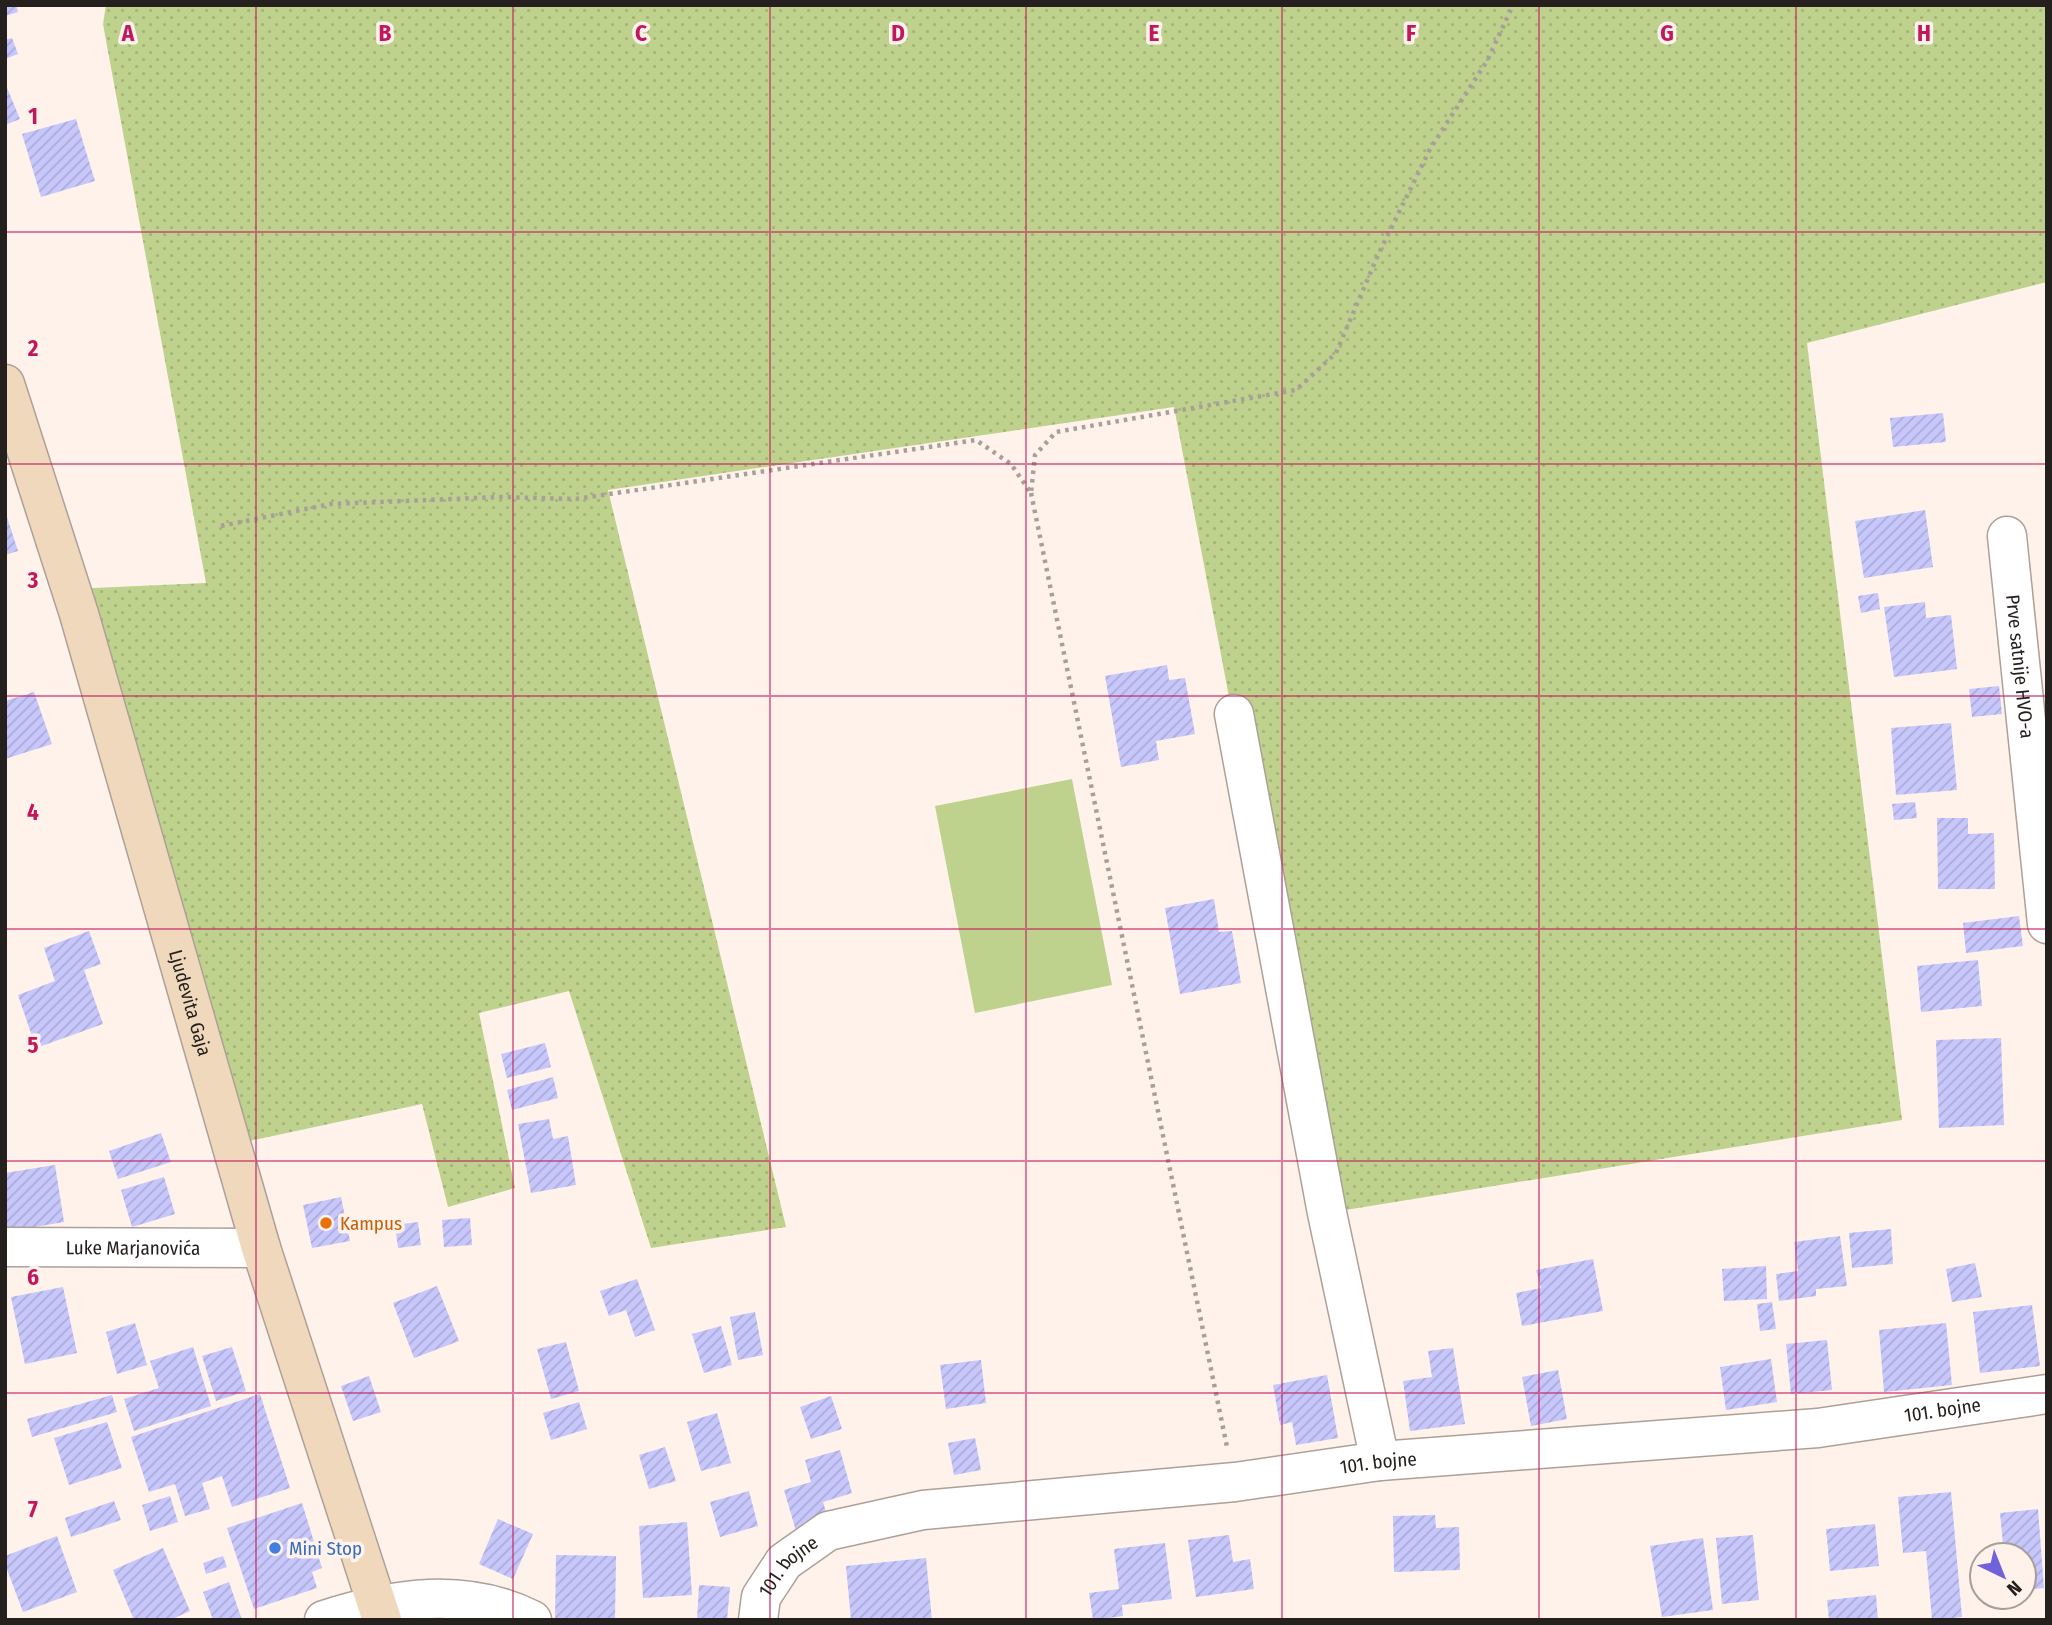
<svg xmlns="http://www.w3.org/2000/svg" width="2052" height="1625" font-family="'Fira Sans Condensed',sans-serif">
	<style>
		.grass { fill: url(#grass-dots) }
		.garden { fill: #bed28d }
		.building { fill: url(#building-hatch) }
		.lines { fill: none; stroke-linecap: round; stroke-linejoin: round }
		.street-casing { stroke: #aea098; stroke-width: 41 }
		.secondary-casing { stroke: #aea098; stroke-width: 41 }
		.path { stroke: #a99f9a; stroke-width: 4.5; stroke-dasharray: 3.5 5; stroke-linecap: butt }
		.street { stroke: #fff; stroke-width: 38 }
		.secondary { stroke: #f0d8bc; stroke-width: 38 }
		.grid { fill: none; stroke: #c2185b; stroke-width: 2; stroke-opacity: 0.55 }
		.food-dot { fill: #e8710a; stroke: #fef2eb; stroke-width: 2.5 }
		.shop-dot { fill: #3f7fe0; stroke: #fef2eb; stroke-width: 2.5 }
		.labels { text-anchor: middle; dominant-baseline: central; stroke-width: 7; stroke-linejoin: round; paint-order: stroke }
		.street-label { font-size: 19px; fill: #25201d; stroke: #fef2eb }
		.food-label { font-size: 19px; fill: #c56008; stroke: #fef2eb; text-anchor: start }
		.shop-label { font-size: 19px; fill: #366cbe; stroke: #fef2eb; text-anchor: start }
		.grid-label { font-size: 23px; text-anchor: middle; font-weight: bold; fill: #c2185b; stroke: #fef2eb; stroke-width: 7; stroke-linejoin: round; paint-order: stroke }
	</style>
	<defs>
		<pattern id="grass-dots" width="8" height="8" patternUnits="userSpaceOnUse" patternTransform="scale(1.75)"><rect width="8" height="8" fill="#bed28d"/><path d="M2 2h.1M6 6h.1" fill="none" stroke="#a3b479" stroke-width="1.8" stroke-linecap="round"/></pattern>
		<pattern id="building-hatch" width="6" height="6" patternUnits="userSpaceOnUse" patternTransform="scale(1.75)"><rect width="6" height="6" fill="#c7c7fc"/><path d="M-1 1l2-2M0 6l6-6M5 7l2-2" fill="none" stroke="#ababd8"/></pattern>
	</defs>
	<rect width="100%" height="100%" fill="#fef2eb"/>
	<polygon class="grass" points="106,5 2047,5 2047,282 1807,343 1902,1120 1327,1213 1174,407 608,490 786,1227 651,1248 569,991 479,1013 515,1188 448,1207 422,1104 230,1145 71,589 206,583 103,24"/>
	<polygon class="garden" points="1072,779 1112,985 975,1013 935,806"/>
	<g class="building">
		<polygon points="5,5 16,5 18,12 5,16"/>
		<polygon points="12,38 18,54 5,59 5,40"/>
		<polygon points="5,83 20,119 5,125"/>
		<polygon points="76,119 95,181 41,197 22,134"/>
		<polygon points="1943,413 1946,442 1893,447 1890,418"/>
		<polygon points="1925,510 1933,567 1864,578 1855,521"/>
		<polygon points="5,511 18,551 5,555"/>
		<polygon points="1878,593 1880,609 1861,613 1858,596"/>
		<polygon points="1925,602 1926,618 1951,615 1957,669 1894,677 1884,607"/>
		<polygon points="1167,665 1169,680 1185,678 1195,734 1156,741 1159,760 1121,767 1105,676"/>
		<polygon points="1999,686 2002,714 1972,717 1969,689"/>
		<polygon points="34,692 52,744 5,759 5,701"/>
		<polygon points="1951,723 1957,790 1896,795 1891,728"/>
		<polygon points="1915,802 1917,818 1894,820 1892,804"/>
		<polygon points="1937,818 1968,818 1968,834 1994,833 1995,889 1938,889"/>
		<polygon points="1214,899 1219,932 1232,931 1241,983 1180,994 1165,908"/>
		<polygon points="2019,916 2023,946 1966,953 1963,923"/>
		<polygon points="89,931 101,964 84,970 103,1024 36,1048 18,995 55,981 44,948"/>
		<polygon points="1978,960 1982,1006 1921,1012 1917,966"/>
		<polygon points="2001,1038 2004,1125 1939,1128 1936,1040"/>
		<polygon points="545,1043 551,1067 507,1078 501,1054"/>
		<polygon points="553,1077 558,1098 512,1110 507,1090"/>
		<polygon points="549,1119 553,1139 568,1136 576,1185 531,1193 518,1124"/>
		<polygon points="161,1133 171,1162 118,1179 109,1151"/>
		<polygon points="55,1165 64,1222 5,1232 5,1173"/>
		<polygon points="164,1177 175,1214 132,1227 121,1190"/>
		<polygon points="341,1197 350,1241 312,1248 303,1205"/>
		<polygon points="470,1218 472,1245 444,1247 442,1220"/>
		<polygon points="418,1222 421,1245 398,1248 395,1225"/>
		<polygon points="1891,1229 1893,1264 1852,1268 1849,1233"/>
		<polygon points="1840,1236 1847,1286 1816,1289 1816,1296 1779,1301 1776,1274 1798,1271 1794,1242"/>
		<polygon points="1593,1259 1603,1311 1522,1326 1516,1293 1541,1288 1536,1270"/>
		<polygon points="1975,1263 1982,1297 1952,1302 1946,1269"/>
		<polygon points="1766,1266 1767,1299 1724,1301 1722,1269"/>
		<polygon points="637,1279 655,1330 635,1337 626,1310 609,1316 600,1291"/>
		<polygon points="437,1286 459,1341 414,1358 393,1303"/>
		<polygon points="63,1287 77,1353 25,1364 11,1297"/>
		<polygon points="1772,1302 1776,1329 1760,1331 1757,1304"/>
		<polygon points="2032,1305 2040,1366 1980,1373 1973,1312"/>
		<polygon points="755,1312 763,1355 738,1360 730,1317"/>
		<polygon points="135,1323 147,1365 117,1374 106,1332"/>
		<polygon points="1946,1323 1952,1385 1884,1392 1879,1330"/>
		<polygon points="721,1326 732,1365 704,1373 692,1334"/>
		<polygon points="1827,1340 1832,1390 1791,1394 1786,1344"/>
		<polygon points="566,1342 579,1391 551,1399 537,1349"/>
		<polygon points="193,1347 211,1406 134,1431 124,1399 159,1388 150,1361"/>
		<polygon points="232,1347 246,1391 216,1401 202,1356"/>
		<polygon points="1453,1348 1465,1424 1410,1431 1403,1381 1432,1377 1428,1351"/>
		<polygon points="1771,1359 1777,1402 1726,1410 1720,1367"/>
		<polygon points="981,1360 986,1403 946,1409 940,1365"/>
		<polygon points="1558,1370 1567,1419 1531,1426 1522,1377"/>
		<polygon points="1327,1375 1338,1438 1296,1445 1292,1422 1280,1425 1273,1385"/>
		<polygon points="369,1376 381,1412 353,1421 341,1386"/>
		<polygon points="260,1394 290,1488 232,1507 222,1476 202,1483 210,1509 185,1516 175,1484 149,1492 131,1437"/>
		<polygon points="112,1395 117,1412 32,1437 27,1419"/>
		<polygon points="831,1396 842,1429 811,1439 800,1407"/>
		<polygon points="579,1402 587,1429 551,1440 543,1413"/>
		<polygon points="717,1413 731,1463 701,1471 687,1422"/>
		<polygon points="107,1422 122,1468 69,1485 54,1438"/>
		<polygon points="975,1438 981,1470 954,1475 948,1443"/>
		<polygon points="665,1447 676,1481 649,1489 639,1455"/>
		<polygon points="840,1450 852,1493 823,1502 829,1521 796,1531 784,1490 811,1482 805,1460"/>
		<polygon points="749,1491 758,1526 720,1537 710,1502"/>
		<polygon points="1951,1492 1962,1617 1932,1620 1926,1551 1903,1553 1898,1497"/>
		<polygon points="170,1496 178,1522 150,1531 142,1505"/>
		<polygon points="114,1501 121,1520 71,1537 65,1518"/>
		<polygon points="302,1503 322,1568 312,1572 317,1588 254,1609 227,1528"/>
		<polygon points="2038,1509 2044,1588 2024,1590 2024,1555 2004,1555 2000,1513"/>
		<polygon points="1435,1515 1436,1528 1459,1527 1460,1570 1394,1572 1393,1516"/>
		<polygon points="498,1519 533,1534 513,1579 479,1564"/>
		<polygon points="687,1522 692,1595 643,1598 639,1526"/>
		<polygon points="1875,1524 1879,1566 1830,1571 1826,1529"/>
		<polygon points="1229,1535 1233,1562 1250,1559 1254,1589 1196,1597 1188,1540"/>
		<polygon points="1753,1535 1759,1600 1722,1604 1716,1538"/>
		<polygon points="57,1536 77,1592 23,1612 5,1564 5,1556"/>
		<polygon points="1703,1538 1713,1610 1662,1617 1650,1546"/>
		<polygon points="1165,1543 1172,1599 1122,1605 1123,1616 1093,1620 1089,1593 1119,1589 1114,1549"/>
		<polygon points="163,1548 190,1611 170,1620 134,1620 113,1570"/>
		<polygon points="556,1555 616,1556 615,1620 555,1619"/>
		<polygon points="223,1556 227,1567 206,1574 203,1563"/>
		<polygon points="926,1558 932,1620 851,1620 846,1566"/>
		<polygon points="229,1582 242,1620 213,1620 203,1592"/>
		<polygon points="699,1585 730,1587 727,1620 697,1620"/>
		<polygon points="1876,1595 1878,1620 1829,1620 1827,1600"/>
	</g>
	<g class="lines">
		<defs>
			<g id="street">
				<path id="s1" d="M2007,536L2047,924"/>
				<polyline points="1234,714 1327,1213 1380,1461"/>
				<path id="s2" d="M5,1247L261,1248"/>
				<path d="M324,1620C393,1598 465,1586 532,1620"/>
				<path id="s3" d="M758,1620L761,1597L784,1562L828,1531L923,1510L1235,1482L1380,1461L1818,1428L2047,1394"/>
			</g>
			<g id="secondary">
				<path id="s4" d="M5,384L79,614L261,1248L382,1620"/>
			</g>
		</defs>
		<use href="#street" class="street-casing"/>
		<use href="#secondary" class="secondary-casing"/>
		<g class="path">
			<polyline points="1031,493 1227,1447"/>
			<polyline points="221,526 331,504 500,497 576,499 976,440 1011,464 1031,493 1035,455 1056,432 1296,390 1336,353 1378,255 1430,149 1487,61 1513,5"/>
		</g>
		<use href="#street" class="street"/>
		<use href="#secondary" class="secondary"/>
	</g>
	<path class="grid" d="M256,5V1620M513,5V1620M770,5V1620M1026,5V1620M1282,5V1620M1539,5V1620M1796,5V1620M5,232H2047M5,464H2047M5,696H2047M5,929H2047M5,1161H2047M5,1393H2047"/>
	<circle class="food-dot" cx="326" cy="1223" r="7"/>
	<circle class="shop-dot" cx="275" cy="1548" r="7"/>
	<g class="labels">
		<g class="street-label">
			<text stroke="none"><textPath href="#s1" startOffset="131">Prve satnije HVO-a</textPath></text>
			<text stroke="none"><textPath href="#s4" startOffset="646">Ljudevita Gaja</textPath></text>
			<text stroke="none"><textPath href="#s2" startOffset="128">Luke Marjanovića</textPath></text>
			<text stroke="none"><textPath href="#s3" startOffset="1241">101. bojne</textPath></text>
			<text stroke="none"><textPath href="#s3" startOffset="674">101. bojne</textPath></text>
			<text stroke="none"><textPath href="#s3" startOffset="65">101. bojne</textPath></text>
		</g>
		<g class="food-label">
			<text x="340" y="1223">Kampus</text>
		</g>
		<g class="shop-label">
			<text x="289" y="1548">Mini Stop</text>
		</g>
	</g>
	<g class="grid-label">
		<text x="128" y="41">A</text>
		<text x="385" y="41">B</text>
		<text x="641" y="41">C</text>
		<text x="898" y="41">D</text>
		<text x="1154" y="41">E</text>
		<text x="1411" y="41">F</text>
		<text x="1667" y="41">G</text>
		<text x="1924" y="41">H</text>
		<text x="33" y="124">1</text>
		<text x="33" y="356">2</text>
		<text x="33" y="588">3</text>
		<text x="33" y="820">4</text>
		<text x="33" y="1053">5</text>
		<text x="33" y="1285">6</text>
		<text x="33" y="1517">7</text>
	</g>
	<rect width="2052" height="1625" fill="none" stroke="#25201d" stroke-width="14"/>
	<g transform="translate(2003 1576) rotate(137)"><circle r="33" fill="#fef2eb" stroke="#a79e99" stroke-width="2"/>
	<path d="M0-5L12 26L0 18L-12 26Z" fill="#7162dc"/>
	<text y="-10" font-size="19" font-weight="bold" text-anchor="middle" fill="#25201d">N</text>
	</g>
</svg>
